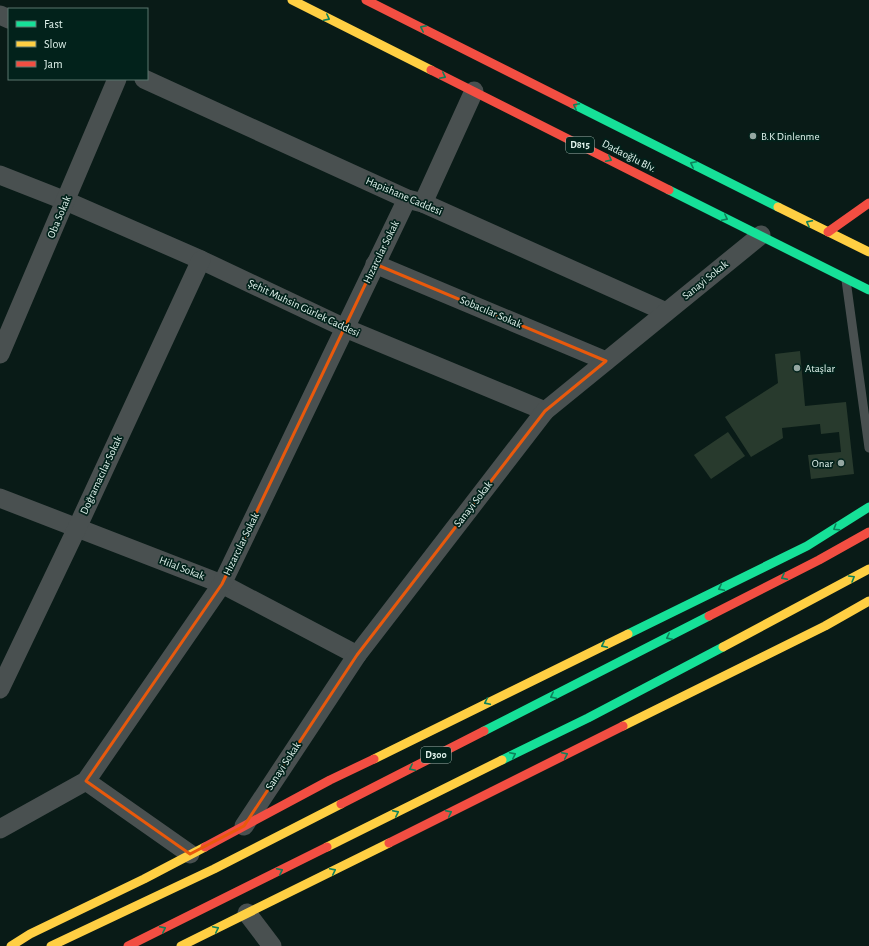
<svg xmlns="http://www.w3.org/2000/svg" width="869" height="946" font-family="'Alegreya Sans',sans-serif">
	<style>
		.building { fill: #283a2d }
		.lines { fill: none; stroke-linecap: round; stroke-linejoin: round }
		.lane { stroke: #495050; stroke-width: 9 }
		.street { stroke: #495050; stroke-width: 19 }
		.fast { stroke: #16e098; stroke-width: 9 }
		.slow { stroke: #ffcf43; stroke-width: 9 }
		.jam { stroke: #f24e42; stroke-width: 9 }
		.oneway { stroke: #0c815a }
		.marked { fill: none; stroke: #e8590c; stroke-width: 3; stroke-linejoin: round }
		.poi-dot { fill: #95a7a2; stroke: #02221b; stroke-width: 1.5 }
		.labels { text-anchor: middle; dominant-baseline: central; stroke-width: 3.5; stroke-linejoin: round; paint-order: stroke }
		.shield { fill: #02221b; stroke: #9eb4ae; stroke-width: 1 }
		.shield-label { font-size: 10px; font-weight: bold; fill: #e1f3ed }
		.poi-label { font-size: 11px; fill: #e1f3ed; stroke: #02221b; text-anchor: start }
		.street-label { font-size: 11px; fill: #e1f3ed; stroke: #02221b }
	</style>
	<rect width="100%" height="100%" fill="#091b17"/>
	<g class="building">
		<polygon points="800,351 805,406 846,402 854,474 811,479 808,455 841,452 839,432 821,434 820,424 782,428 783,438 751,457 725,417 778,383 775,354"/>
		<polygon points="728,432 745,456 711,479 694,455"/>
	</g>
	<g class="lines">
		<polyline class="lane" points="846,280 869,448"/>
		<g class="street">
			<polyline points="0,15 9,19"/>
			<polyline points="144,79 407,199 423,203 666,312"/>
			<polyline points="0,175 66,201 201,260 345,328 545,411"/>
			<polyline points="423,203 474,91"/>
			<polyline points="375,264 606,361"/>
			<polyline points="0,354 117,79"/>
			<polyline points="0,498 222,584 357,655"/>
			<polyline points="0,689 77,528 201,260"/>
			<polyline points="86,781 190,854"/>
			<polyline points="244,826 357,655 545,411 761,235"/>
			<polyline points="0,829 86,781 222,584 407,199"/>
			<polyline points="247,913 272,946"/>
		</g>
		<g class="fast">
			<polyline points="573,104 778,207"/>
			<polyline points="669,190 869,290"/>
			<polyline points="628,634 807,546 869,507"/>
			<polyline points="484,731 709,616"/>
			<polyline points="502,760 588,718 723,647"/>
		</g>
		<g class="slow">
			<polyline points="292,0 431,70"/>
			<polyline points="778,207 869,252"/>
			<polyline points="723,647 869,569"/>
			<polyline points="623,726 825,626 869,601"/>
			<polyline points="374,759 628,634"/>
			<polyline points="327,847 502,760"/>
			<polyline points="11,946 30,934 144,879 205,847"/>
			<polyline points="51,946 214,869 341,804"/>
			<polyline points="181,946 389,843"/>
		</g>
		<g class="jam">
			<polyline points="366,0 573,104"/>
			<polyline points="431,70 669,190"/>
			<polyline points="828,232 869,203"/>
			<polyline points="709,616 819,560 869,532"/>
			<polyline points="341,804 484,731"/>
			<polyline points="389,843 623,726"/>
			<polyline points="205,847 330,780 374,759"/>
			<polyline points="128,946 327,847"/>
		</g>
	</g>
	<defs><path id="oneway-chevron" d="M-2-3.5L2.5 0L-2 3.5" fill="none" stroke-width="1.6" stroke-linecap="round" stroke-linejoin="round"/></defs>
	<g class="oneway">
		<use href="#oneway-chevron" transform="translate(327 18) rotate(27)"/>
		<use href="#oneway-chevron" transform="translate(423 28) rotate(-153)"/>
		<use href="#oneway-chevron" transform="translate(443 76) rotate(27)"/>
		<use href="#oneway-chevron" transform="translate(576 106) rotate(-153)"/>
		<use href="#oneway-chevron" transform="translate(609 159) rotate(27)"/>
		<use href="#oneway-chevron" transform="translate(693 164) rotate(-153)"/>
		<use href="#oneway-chevron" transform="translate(725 218) rotate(27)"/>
		<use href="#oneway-chevron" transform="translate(809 223) rotate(-153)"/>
		<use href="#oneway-chevron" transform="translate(836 528) rotate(148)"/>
		<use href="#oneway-chevron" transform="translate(784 577) rotate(153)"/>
		<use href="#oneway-chevron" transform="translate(852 578) rotate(-30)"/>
		<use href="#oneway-chevron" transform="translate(721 588) rotate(154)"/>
		<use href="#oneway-chevron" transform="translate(669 637) rotate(153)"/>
		<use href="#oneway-chevron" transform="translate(604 645) rotate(154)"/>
		<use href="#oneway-chevron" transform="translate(553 696) rotate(153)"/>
		<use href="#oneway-chevron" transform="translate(487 702) rotate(154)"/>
		<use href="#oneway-chevron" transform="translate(513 755) rotate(-26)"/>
		<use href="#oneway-chevron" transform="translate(565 755) rotate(-26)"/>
		<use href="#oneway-chevron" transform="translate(412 768) rotate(153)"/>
		<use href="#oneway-chevron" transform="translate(396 813) rotate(-26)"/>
		<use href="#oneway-chevron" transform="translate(449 813) rotate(-26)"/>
		<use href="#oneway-chevron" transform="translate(280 871) rotate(-26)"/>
		<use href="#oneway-chevron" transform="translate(333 871) rotate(-26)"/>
		<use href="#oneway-chevron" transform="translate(163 929) rotate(-26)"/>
		<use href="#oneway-chevron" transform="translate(216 929) rotate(-26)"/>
	</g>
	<path class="marked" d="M375,264L606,361L545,411L357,655L244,826L190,854L86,781L222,584Z"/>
	<g class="poi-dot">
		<circle cx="753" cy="136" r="4"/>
		<circle cx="797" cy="368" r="4"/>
		<circle cx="841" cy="463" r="4"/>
	</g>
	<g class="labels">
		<g class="shield">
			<rect x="566" y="137" width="28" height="16" rx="3"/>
			<rect x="421" y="747" width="30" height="16" rx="3"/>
		</g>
		<g class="shield-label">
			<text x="580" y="145">D815</text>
			<text x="436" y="755">D300</text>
		</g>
		<g class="poi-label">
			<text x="761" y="136">B.K Dinlenme</text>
			<text x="805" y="368">Ataşlar</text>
			<text x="833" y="463" text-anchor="end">Onar</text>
		</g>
		<g class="street-label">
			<text transform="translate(629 156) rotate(27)">Dadaoğlu Blv.</text>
			<text transform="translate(404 196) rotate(23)">Hapishane Caddesi</text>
			<text transform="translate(59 217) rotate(-67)">Oba Sokak</text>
			<text transform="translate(381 252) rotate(-64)">Hızarcılar Sokak</text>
			<text transform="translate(705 280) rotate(-39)">Sanayi Sokak</text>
			<text transform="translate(304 308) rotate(25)">Şehit Muhsin Gürlek Caddesi</text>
			<text transform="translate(491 312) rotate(23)">Sobacılar Sokak</text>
			<text transform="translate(101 475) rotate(-65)">Doğramacılar Sokak</text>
			<text transform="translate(473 504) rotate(-52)">Sanayi Sokak</text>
			<text transform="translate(241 544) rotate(-64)">Hızarcılar Sokak</text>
			<text transform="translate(182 568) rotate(21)">Hilal Sokak</text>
			<text transform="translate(283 766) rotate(-57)">Sanayi Sokak</text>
		</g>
	</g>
	<rect x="8" y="8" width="140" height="72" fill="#02221b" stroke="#5b766f"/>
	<rect x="16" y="21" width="20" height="6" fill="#16e098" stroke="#5b766f"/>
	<text x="44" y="28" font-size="12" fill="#e1f3ed">Fast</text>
	<rect x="16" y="41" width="20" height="6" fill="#ffcf43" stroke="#5b766f"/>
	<text x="44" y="48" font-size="12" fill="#e1f3ed">Slow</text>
	<rect x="16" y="61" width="20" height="6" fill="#f24e42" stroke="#5b766f"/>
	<text x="44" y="68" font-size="12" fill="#e1f3ed">Jam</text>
</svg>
